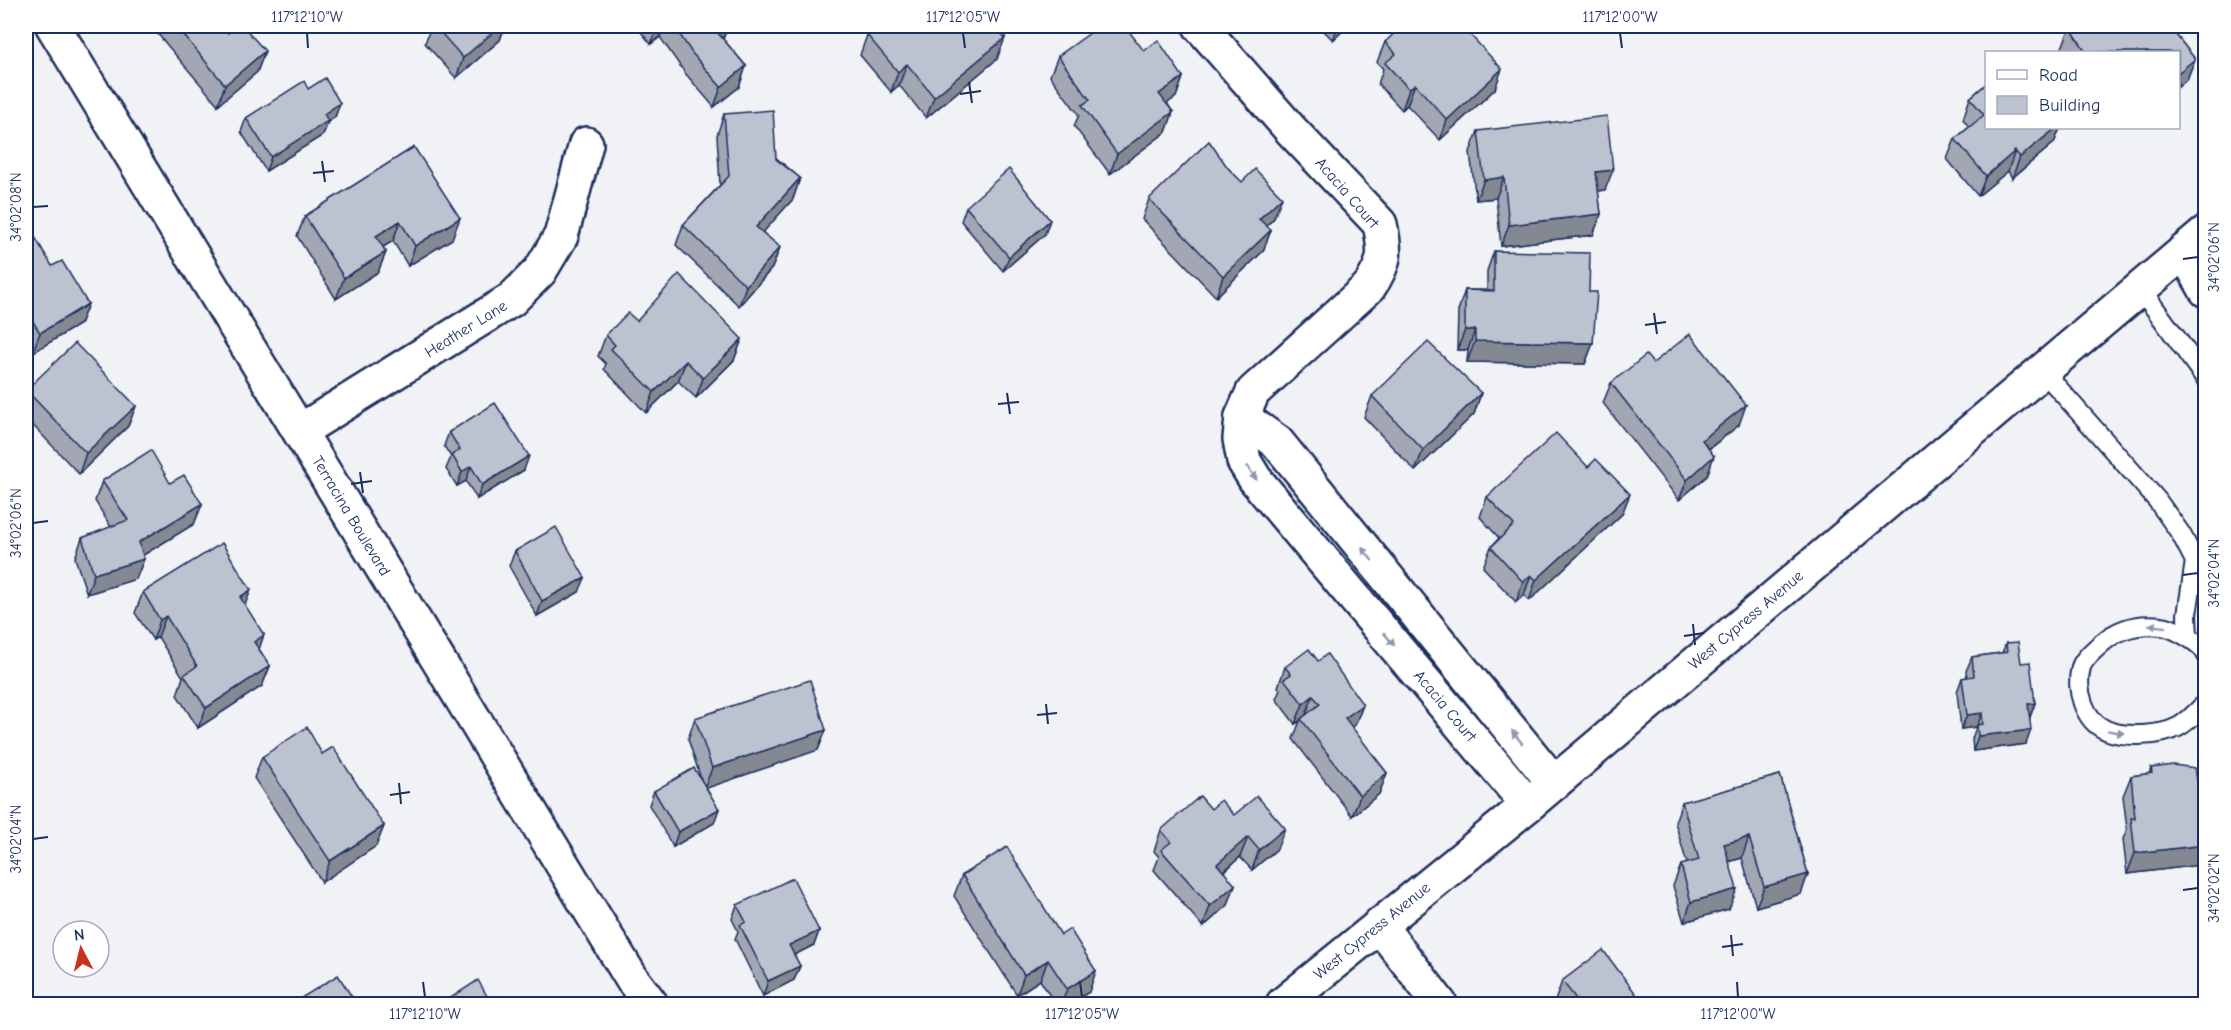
<svg xmlns="http://www.w3.org/2000/svg" width="2231" height="1030" font-family="'Comic Neue',sans-serif">
	<style>
		.lines { fill: none; stroke-linecap: round; stroke-linejoin: round }
		.lane-casing { stroke: #1b2f5e; stroke-width: 22 }
		.street-casing { stroke: #1b2f5e; stroke-width: 38 }
		.secondary-casing { stroke: #1b2f5e; stroke-width: 38 }
		.lane { stroke: #fff; stroke-width: 18 }
		.street { stroke: #fff; stroke-width: 33 }
		.secondary { stroke: #fff; stroke-width: 33 }
		.wall { fill: #a2a7b3; stroke: #1b2f5e; stroke-width: 1.5 }
		.shaded-wall { fill: #848892; stroke: #1b2f5e; stroke-width: 1.5 }
		.building { fill: #bcc2d0; stroke: #1b2f5e; stroke-width: 1.5 }
		.oneway { fill: #8d97ae }
		.ticks { fill: none; stroke: #1b2f5e; stroke-width: 2 }
		.labels { text-anchor: middle; dominant-baseline: central; stroke-width: 5; stroke-linejoin: round; paint-order: stroke }
		.street-label { font-size: 16px; fill: #1b2f5e; stroke: #fff }
		.neatline { fill: none; stroke: #1b2f5e; stroke-width: 2 }
		.ticks-label { font-size: 15px; text-anchor: middle; fill: #1b2f5e }
	</style>
	<rect width="100%" height="100%" fill="#f1f2f5"/>
	<filter id="ink" filterUnits="userSpaceOnUse"><feTurbulence type="fractalNoise" baseFrequency=".0167" numOctaves="2"/><feDisplacementMap in="SourceGraphic" scale="12" xChannelSelector="R" yChannelSelector="G"/><feConvolveMatrix kernelMatrix="1 2 1 2 8 2 1 2 1" color-interpolation-filters="sRGB"/></filter>
	<g filter="url(#ink)">
		<g class="lines">
			<defs>
				<g id="lane">
					<polyline points="2140,288 2206,379"/>
					<polyline points="2042,370 2157,500 2181,534 2195,561 2187,615 2188,637"/>
					<path d="M2206,654C2202,643 2173,627 2161,626C2138,623 2119,628 2102,643C2095,649 2084,658 2081,667C2075,689 2084,721 2106,730C2124,738 2161,736 2178,727C2188,722 2197,711 2206,703"/>
				</g>
				<g id="street">
					<path d="M1200,26L1291,130L1380,224C1386,253 1386,262 1369,287L1253,392L1242,417L1240,439L1244,461L1255,479L1528,805"/>
					<polyline points="2184,251 2206,290"/>
					<polyline points="1242,417 1277,442 1554,783"/>
					<polyline points="300,431 511,300 540,271 561,236 586,144"/>
					<polyline points="1379,925 1440,1004"/>
				</g>
				<g id="secondary">
					<polyline points="53,26 632,979 651,1004"/>
					<polyline points="1283,1004 1528,805 2206,233"/>
				</g>
			</defs>
			<use href="#lane" class="lane-casing"/>
			<use href="#street" class="street-casing"/>
			<use href="#secondary" class="secondary-casing"/>
			<use href="#lane" class="lane"/>
			<use href="#street" class="street"/>
			<use href="#secondary" class="secondary"/>
		</g>
		<g class="wall">
			<polygon points="151,26 222,26 228,33 265,51 257,72 218,105"/>
			<polygon points="431,26 505,26 500,40 456,78 425,43"/>
			<polygon points="636,26 728,26 723,39 746,66 739,87 714,107 685,73 660,37 651,44"/>
			<polygon points="1319,26 1348,26 1333,40"/>
			<polygon points="2072,26 2169,26 2195,59 2187,79 2178,87 2178,52 2065,52 2062,48 2070,27"/>
			<polygon points="867,35 997,59 926,118 899,85 891,92 860,55"/>
			<polygon points="1385,42 1495,89 1440,140 1407,105 1402,110 1378,84 1383,69 1377,62"/>
			<polygon points="1058,56 1183,77 1176,97 1167,103 1173,112 1166,132 1110,174 1074,126 1079,115 1050,76"/>
			<polygon points="1986,84 1986,128 2060,128 2054,143 2012,178 2008,171 1978,196 1947,159 1955,139 1969,127 1963,119 1970,98"/>
			<polygon points="308,89 340,103 335,117 328,122 323,135 266,171 241,132 246,118"/>
			<polygon points="724,114 800,178 793,199 762,232 780,247 772,268 739,306 676,245 683,225 720,185 717,135"/>
			<polygon points="1478,131 1605,190 1598,191 1601,214 1593,235 1501,246 1496,198 1476,200 1470,152"/>
			<polygon points="414,147 452,239 408,266 393,241 383,247 386,252 378,272 336,299 297,236 305,216"/>
			<polygon points="1228,168 1274,218 1266,226 1271,230 1263,251 1216,297 1142,219 1149,199"/>
			<polygon points="966,207 1045,234 1003,271 961,221"/>
			<polygon points="26,236 52,266 88,304 80,324 32,353 26,342"/>
			<polygon points="1494,251 1589,292 1593,343 1585,364 1467,362 1468,350 1457,350 1458,311 1465,290 1487,290 1487,271"/>
			<polygon points="637,321 742,339 734,360 696,398 678,381 646,413 604,369 606,364 598,356 606,335"/>
			<polygon points="1653,363 1739,425 1709,449 1707,476 1679,500 1603,403 1611,383"/>
			<polygon points="26,390 136,406 128,426 79,474 26,418"/>
			<polygon points="1481,393 1474,414 1415,471 1364,417 1372,396"/>
			<polygon points="449,432 524,470 477,499 466,481 457,486 446,469 451,457 444,446"/>
			<polygon points="102,481 170,483 202,504 194,524 143,555 144,559 136,579 87,594 75,558 82,538 111,527 95,501"/>
			<polygon points="1487,497 1622,514 1529,601 1524,595 1516,602 1483,567 1491,547 1499,538 1480,517"/>
			<polygon points="515,551 579,592 537,616 509,566"/>
			<polygon points="143,592 245,606 259,649 270,666 262,686 198,728 177,695 183,677 158,637 153,640 135,613"/>
			<polygon points="2006,643 2021,663 2035,703 2030,717 2026,744 1973,751 1972,739 1976,727 1961,729 1957,692 1962,678 1967,677 1966,671 1972,657 2002,653"/>
			<polygon points="1318,661 1363,705 1355,725 1352,728 1387,773 1379,794 1352,816 1293,739 1300,721 1295,724 1276,699 1280,690 1278,687 1285,667"/>
			<polygon points="695,718 826,730 818,750 706,788 714,823 673,847 649,805 654,791 701,779 688,739"/>
			<polygon points="322,754 384,826 376,846 322,882 254,778 262,757"/>
			<polygon points="2151,768 2200,865 2127,874 2123,839 2127,829 2123,796 2131,776 2149,774"/>
			<polygon points="1780,775 1808,874 1801,894 1756,907 1742,858 1729,862 1729,909 1684,922 1673,886 1681,865 1687,864 1675,822 1682,802"/>
			<polygon points="1211,809 1234,815 1277,849 1252,870 1240,857 1224,872 1228,905 1203,927 1154,870 1159,857 1154,851 1161,830"/>
			<polygon points="962,875 1089,992 1068,1005 1056,1005 1040,980 1017,995 954,896"/>
			<polygon points="737,905 819,931 814,945 794,955 800,966 794,980 763,996 735,939 738,931 732,919"/>
			<polygon points="1562,981 1636,994 1646,1005 1558,1005 1555,1001"/>
		</g>
		<g class="shaded-wall">
			<polygon points="500,26 505,26 500,40 456,78 463,58"/>
			<polygon points="658,26 664,26 660,37 651,44"/>
			<polygon points="726,26 728,26 721,44 718,33"/>
			<polygon points="1338,26 1348,26 1333,40"/>
			<polygon points="1005,38 997,59 926,118 934,97"/>
			<polygon points="265,51 257,72 218,105 225,85"/>
			<polygon points="2195,59 2187,79 2178,87 2178,73"/>
			<polygon points="907,64 899,85 891,92 898,72"/>
			<polygon points="746,66 739,87 714,107 721,87"/>
			<polygon points="1502,69 1495,89 1440,140 1447,120"/>
			<polygon points="1183,77 1176,97 1152,114 1159,94"/>
			<polygon points="1415,84 1407,105 1402,110 1409,89"/>
			<polygon points="340,103 335,117 328,122 323,135 266,171 271,157 324,114"/>
			<polygon points="1173,112 1166,132 1110,174 1117,154"/>
			<polygon points="2056,128 2060,128 2054,143 2012,178 2020,157"/>
			<polygon points="2015,151 2008,171 1978,196 1986,176"/>
			<polygon points="1613,170 1605,190 1589,192 1596,172"/>
			<polygon points="1504,177 1496,198 1476,200 1484,180"/>
			<polygon points="800,178 793,199 749,248 756,227"/>
			<polygon points="1282,197 1274,218 1252,240 1259,219"/>
			<polygon points="1601,214 1593,235 1501,246 1509,225"/>
			<polygon points="460,218 452,239 408,266 415,246"/>
			<polygon points="1050,220 1045,234 1003,271 1009,257"/>
			<polygon points="400,221 393,241 368,256 376,236"/>
			<polygon points="1271,230 1263,251 1216,297 1223,276"/>
			<polygon points="780,247 772,268 739,306 746,286"/>
			<polygon points="386,252 378,272 336,299 344,278"/>
			<polygon points="88,304 80,324 32,353 40,333"/>
			<polygon points="29,315 26,325 26,317"/>
			<polygon points="1465,330 1475,330 1468,350 1457,350"/>
			<polygon points="742,339 734,360 696,398 703,378"/>
			<polygon points="1475,341 1593,343 1585,364 1467,362"/>
			<polygon points="686,361 678,381 646,413 654,392"/>
			<polygon points="1481,393 1474,414 1415,471 1423,450"/>
			<polygon points="1746,405 1739,425 1694,460 1702,440"/>
			<polygon points="136,406 128,426 79,474 86,453"/>
			<polygon points="529,456 524,470 477,499 482,485"/>
			<polygon points="1714,456 1707,476 1679,500 1687,480"/>
			<polygon points="471,466 466,481 457,486 462,472"/>
			<polygon points="1630,494 1622,514 1529,601 1536,580"/>
			<polygon points="202,504 194,524 132,562 139,542"/>
			<polygon points="144,559 136,579 87,594 94,574"/>
			<polygon points="1531,575 1524,595 1516,602 1523,582"/>
			<polygon points="585,578 579,592 537,616 542,601"/>
			<polygon points="251,590 243,610 240,597"/>
			<polygon points="166,616 158,637 153,640 160,620"/>
			<polygon points="264,635 257,655 254,642"/>
			<polygon points="270,666 262,686 198,728 206,708"/>
			<polygon points="1313,696 1305,717 1301,719 1300,721 1295,724 1303,704"/>
			<polygon points="2035,703 2030,717 2023,718 2028,704"/>
			<polygon points="1363,705 1355,725 1337,739 1345,718"/>
			<polygon points="1982,713 1977,727 1977,725 1976,727 1961,729 1967,715"/>
			<polygon points="826,730 818,750 704,789 712,768"/>
			<polygon points="2031,730 2026,744 1973,751 1978,736"/>
			<polygon points="1387,773 1379,794 1352,816 1360,796"/>
			<polygon points="719,809 714,823 673,847 678,832"/>
			<polygon points="384,826 376,846 322,882 330,861"/>
			<polygon points="1285,828 1277,849 1252,870 1259,850"/>
			<polygon points="1248,837 1240,857 1209,884 1217,864"/>
			<polygon points="1749,837 1742,858 1717,865 1724,844"/>
			<polygon points="2205,845 2205,851 2200,865 2127,874 2135,853"/>
			<polygon points="1808,874 1801,894 1756,907 1764,887"/>
			<polygon points="1235,885 1228,905 1203,927 1210,906"/>
			<polygon points="1737,889 1729,909 1684,922 1691,902"/>
			<polygon points="819,931 814,945 784,960 789,945"/>
			<polygon points="1048,960 1040,980 1017,995 1024,975"/>
			<polygon points="800,966 794,980 763,996 768,981"/>
			<polygon points="1096,971 1089,992 1068,1005 1061,1005 1067,989"/>
		</g>
		<g class="building">
			<polygon points="176,26 222,26 228,33 237,26 243,26 265,51 225,85"/>
			<polygon points="435,26 500,26 463,58"/>
			<polygon points="674,26 726,26 718,33 746,66 721,87 692,53"/>
			<polygon points="879,26 994,26 1005,38 934,97 907,64 898,72 867,35"/>
			<polygon points="1100,26 1117,26 1119,28 1122,26 1125,26 1144,51 1158,40 1183,77 1159,94 1173,112 1117,154 1082,105 1090,100 1058,56"/>
			<polygon points="1402,26 1462,26 1502,69 1447,120 1415,84 1409,89 1385,63 1396,54 1385,42"/>
			<polygon points="2072,26 2169,26 2195,59 2178,73 2178,52 2086,52 2070,27"/>
			<polygon points="325,78 340,103 324,114 328,121 271,157 246,118 304,81 308,89"/>
			<polygon points="1986,84 1986,128 2056,128 2020,157 2015,151 1986,176 1955,139 1984,115 1970,98"/>
			<polygon points="773,110 776,159 800,178 756,227 780,247 746,286 683,225 729,176 724,114"/>
			<polygon points="1607,116 1613,170 1596,172 1601,214 1509,225 1504,177 1484,180 1478,131"/>
			<polygon points="1209,141 1228,168 1242,182 1255,169 1282,197 1259,219 1271,230 1223,276 1149,199"/>
			<polygon points="414,147 460,218 415,246 400,221 376,236 386,252 344,278 305,216"/>
			<polygon points="1009,169 1050,220 1009,257 966,207"/>
			<polygon points="32,232 52,266 62,261 88,304 40,333 29,315 26,317 26,236"/>
			<polygon points="1494,251 1590,253 1589,292 1597,292 1593,343 1475,341 1475,330 1465,330 1465,290 1494,291"/>
			<polygon points="679,274 742,339 703,378 686,361 654,392 611,349 615,345 606,335 628,313 637,321"/>
			<polygon points="1690,334 1746,405 1702,440 1714,456 1687,480 1611,383 1646,355 1653,363"/>
			<polygon points="1428,342 1481,393 1423,450 1372,396"/>
			<polygon points="75,343 136,406 86,453 26,390"/>
			<polygon points="495,403 529,456 482,485 471,466 462,472 452,455 460,450 449,432"/>
			<polygon points="1556,433 1588,467 1596,459 1630,494 1536,580 1531,575 1523,582 1491,547 1514,525 1487,497"/>
			<polygon points="151,450 170,483 184,475 202,504 139,542 144,559 94,574 82,538 128,520 102,481"/>
			<polygon points="556,527 585,578 542,601 515,551"/>
			<polygon points="222,543 251,590 240,597 264,635 254,642 270,666 206,708 184,675 197,666 166,616 160,620 143,592"/>
			<polygon points="2018,642 2021,663 2030,662 2035,703 2028,704 2031,730 1978,736 1977,725 1983,724 1982,713 1967,715 1962,678 1974,676 1972,657 2007,652 2006,643"/>
			<polygon points="1309,649 1318,661 1327,654 1363,705 1345,718 1387,773 1360,796 1301,719 1320,704 1313,696 1303,704 1284,679 1291,674 1285,667"/>
			<polygon points="810,680 826,730 712,768 695,718"/>
			<polygon points="307,727 322,754 333,747 384,826 330,861 262,757"/>
			<polygon points="2173,765 2195,768 2205,831 2205,845 2135,853 2131,818 2135,818 2131,776 2152,773 2151,768"/>
			<polygon points="694,768 719,809 678,832 654,791"/>
			<polygon points="1780,775 1808,874 1764,887 1749,837 1724,844 1737,889 1691,902 1681,865 1699,860 1682,802"/>
			<polygon points="1200,796 1211,809 1221,800 1234,815 1257,796 1285,828 1259,850 1248,837 1217,864 1235,885 1210,906 1161,850 1171,842 1161,830"/>
			<polygon points="1007,847 1061,935 1070,929 1096,971 1067,989 1048,960 1024,975 962,875"/>
			<polygon points="793,878 819,931 789,945 800,966 768,981 740,925 746,922 737,905"/>
			<polygon points="1603,950 1636,994 1646,1005 1581,1005 1562,981"/>
			<polygon points="338,975 357,1005 290,1005"/>
			<polygon points="478,980 492,1005 440,1005"/>
		</g>
		<defs><path id="oneway-solid" d="M-6-.8H1V-3.2L6.5 0L1 3.2V.8H-6Z" transform="scale(1.5)"/></defs>
		<g class="oneway">
			<use href="#oneway-solid" transform="translate(1252 473) rotate(56)"/>
			<use href="#oneway-solid" transform="translate(1367 554) rotate(-129)"/>
			<use href="#oneway-solid" transform="translate(2157 626) rotate(-173)"/>
			<use href="#oneway-solid" transform="translate(1389 639) rotate(50)"/>
			<use href="#oneway-solid" transform="translate(2116 732) rotate(10)"/>
			<use href="#oneway-solid" transform="translate(1517 737) rotate(-129)"/>
		</g>
	</g>
	<path class="ticks" d="M307,33L308,48M963,33L965,48M1620,33L1622,48M969,82L972,103M960,94L981,91M322,161L325,182M313,173L334,171M33,207L48,206M2183,259L2198,257M1654,313L1657,334M1645,325L1666,322M1007,393L1010,414M998,404L1019,402M360,472L363,493M351,484L372,481M33,523L48,521M2183,575L2198,573M1693,624L1695,645M1684,636L1704,633M1046,704L1048,724M1037,715L1057,713M399,783L401,804M390,795L410,792M33,839L48,837M2183,890L2198,888M1731,935L1733,956M1722,947L1743,944M423,982L425,997M1080,982L1082,997M1737,982L1738,997"/>
	<g class="labels">
		<g class="street-label">
			<text transform="translate(1347 193) rotate(49)">Acacia Court</text>
			<text transform="translate(466 329) rotate(-32)">Heather Lane</text>
			<text transform="translate(351 516) rotate(59)">Terracina Boulevard</text>
			<text transform="translate(1746 620) rotate(-40)">West Cypress Avenue</text>
			<text transform="translate(1445 706) rotate(50)">Acacia Court</text>
			<text transform="translate(1372 931) rotate(-39)">West Cypress Avenue</text>
		</g>
	</g>
	<rect width="2231" height="1030" fill="none" stroke="#fff" stroke-width="66"/>
	<rect x="1985" y="51" width="195" height="78" fill="#ffffff" stroke="#a4acbf" stroke-width="1.5"/>
	<rect x="1997" y="70" width="30" height="9" fill="#ffffff" stroke="#a4acbf" stroke-width="1.5"/>
	<text x="2039" y="81" font-size="18" fill="#1b2f5e">Road</text>
	<rect x="1997" y="96" width="30" height="18" fill="#bcc2d0" stroke="#a4acbf" stroke-width="1.5"/>
	<text x="2039" y="111" font-size="18" fill="#1b2f5e">Building</text>
	<g transform="translate(81 949) rotate(353)"><circle r="28" fill="#ffffff" stroke="#a4acbf" stroke-width="1.5"/>
	<path d="M0-4.5L10 22L0 15L-10 22Z" fill="#c8321e"/>
	<text y="-9" font-size="16" font-weight="bold" text-anchor="middle" fill="#1b2f5e">N</text>
	</g>
	<rect x="33" y="33" width="2165" height="964" class="neatline"/>
	<g class="ticks-label">
		<text x="307" y="22">117°12'10"W</text>
		<text x="963" y="22">117°12'05"W</text>
		<text x="1620" y="22">117°12'00"W</text>
		<text transform="translate(16 207) rotate(-90)" y="5">34°02'08"N</text>
		<text transform="translate(2214 257) rotate(-90)" y="5">34°02'06"N</text>
		<text transform="translate(16 523) rotate(-90)" y="5">34°02'06"N</text>
		<text transform="translate(2214 573) rotate(-90)" y="5">34°02'04"N</text>
		<text transform="translate(16 839) rotate(-90)" y="5">34°02'04"N</text>
		<text transform="translate(2214 888) rotate(-90)" y="5">34°02'02"N</text>
		<text x="425" y="1019">117°12'10"W</text>
		<text x="1082" y="1019">117°12'05"W</text>
		<text x="1738" y="1019">117°12'00"W</text>
	</g>
</svg>
